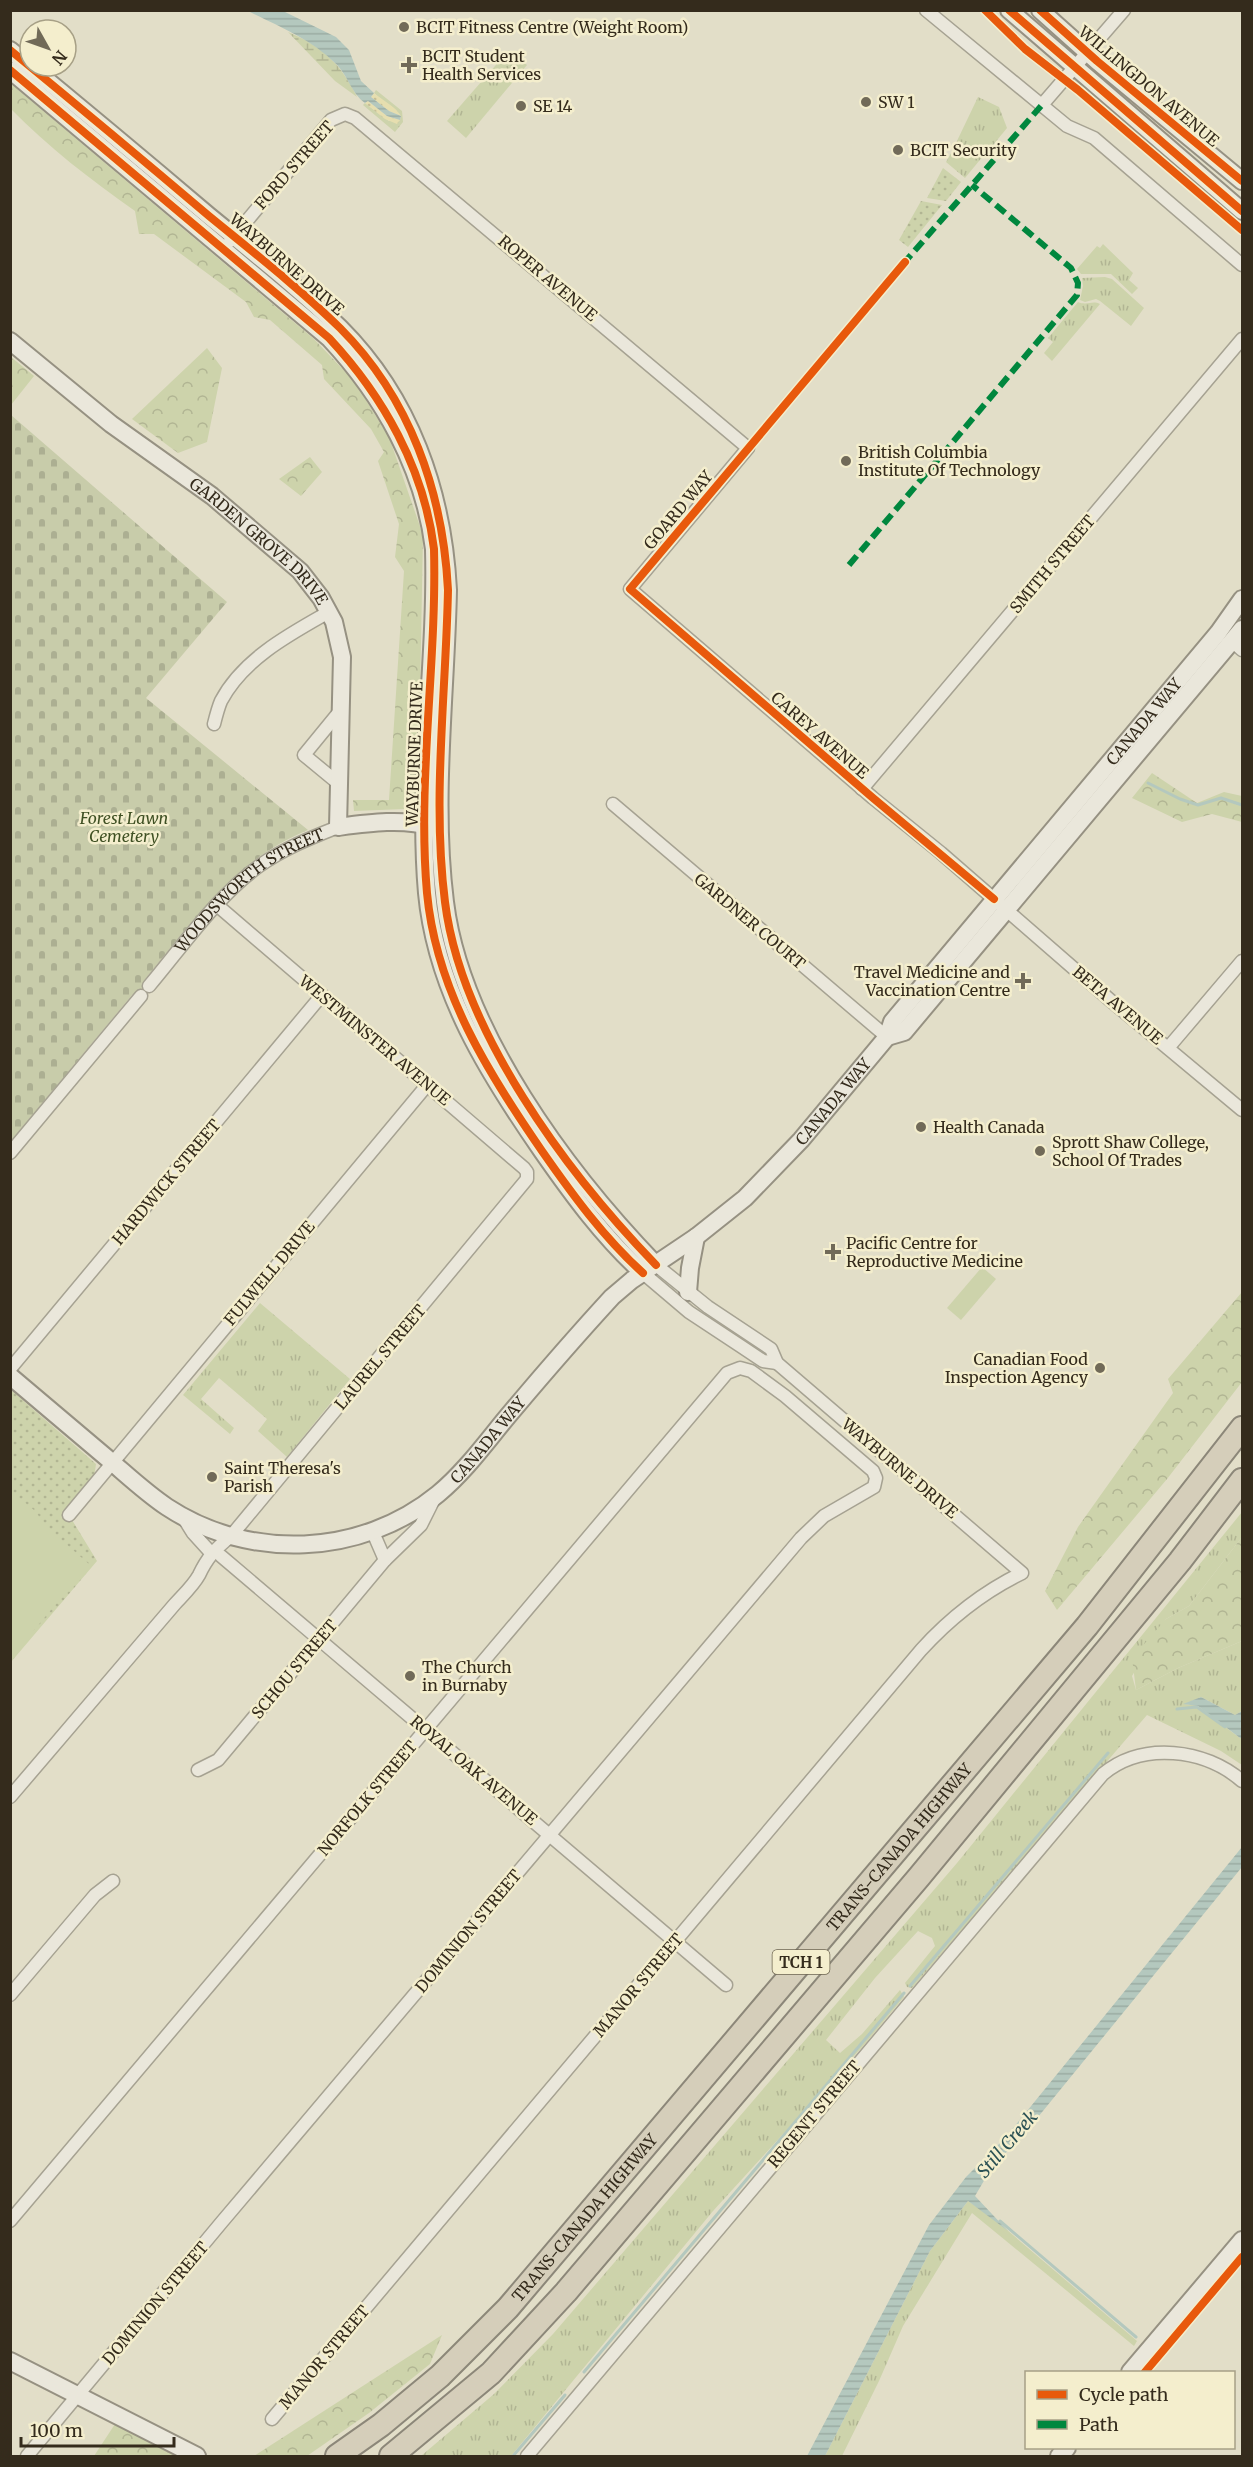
<svg xmlns="http://www.w3.org/2000/svg" width="1253" height="2467" font-family="Merriweather,serif">
	<style>
		.grass { fill: url(#grass-tufts) }
		.forest { fill: url(#forest-crowns) }
		.wetland { fill: url(#wetland-marsh) }
		.sand { fill: url(#sand-dots) }
		.cemetery { fill: url(#cemetery-stones) }
		.park { fill: url(#park-dots) }
		.pitch { fill: #cdd3ab }
		.water { fill: url(#water-rules) }
		.lines { fill: none; stroke-linecap: round; stroke-linejoin: round }
		.stream { stroke: #b4c8be; stroke-width: 3 }
		.street-casing { stroke: #a6a292; stroke-width: 15 }
		.secondary-casing { stroke: #969182; stroke-width: 20 }
		.highway-casing { stroke: #8c8779; stroke-width: 26 }
		.street { stroke: #eae7db; stroke-width: 12 }
		.secondary { stroke: #eae7db; stroke-width: 16 }
		.highway { stroke: #d5ceba; stroke-width: 22 }
		.quiet { stroke: #00873e; stroke-width: 6; stroke-dasharray: 12 6; stroke-linecap: butt }
		.cycleway-casing { stroke: #f4eecd; stroke-width: 11 }
		.cycleway { stroke: #e8590c; stroke-width: 8 }
		.poi-dot { fill: #716a58; stroke: #f4eecd; stroke-width: 2 }
		.labels { text-anchor: middle; dominant-baseline: central; stroke-width: 5; stroke-linejoin: round; paint-order: stroke }
		.shield { fill: #f4eecd; stroke: #6e6651; stroke-width: 1.5 }
		.shield-label { font-size: 15px; font-weight: bold; fill: #342b1c }
		.poi-label { font-size: 16px; fill: #342b1c; stroke: #f4eecd; text-anchor: start }
		.street-label { font-size: 16px; fill: #342b1c; stroke: #f4eecd }
		.park-label { font-size: 16px; font-style: italic; fill: #3f5023; stroke: #f4eecd }
		.water-label { font-size: 18px; font-style: italic; fill: #2b5153; stroke: #f4eecd }
	</style>
	<defs>
		<pattern id="grass-tufts" width="24" height="20" patternUnits="userSpaceOnUse" patternTransform="scale(1.5)"><rect width="24" height="20" fill="#cdd3ab"/><path d="M3 7l-1-3M5 7V3M7 7l1-3M15 17l-1-3M17 17v-4M19 17l1-3" fill="none" stroke="#b1b593"/></pattern>
		<pattern id="forest-crowns" width="20" height="18" patternUnits="userSpaceOnUse" patternTransform="scale(1.5)"><rect width="20" height="18" fill="#cdd3ab"/><path d="M2 6a3 3 0 1 1 6 0M12 15a3 3 0 1 1 6 0" fill="none" stroke="#b1b593"/></pattern>
		<pattern id="wetland-marsh" width="20" height="14" patternUnits="userSpaceOnUse" patternTransform="scale(1.5)"><rect width="20" height="14" fill="#cdd3ab"/><path d="M1 5h8M5 5V1M11 12h8M15 12V8" fill="none" stroke="#b1b593"/></pattern>
		<pattern id="sand-dots" width="8" height="8" patternUnits="userSpaceOnUse" patternTransform="scale(1.5)"><rect width="8" height="8" fill="#e6deaf"/><path d="M2 2h.1M6 6h.1" fill="none" stroke="#c6bf96" stroke-width="1.8" stroke-linecap="round"/></pattern>
		<pattern id="cemetery-stones" width="16" height="16" patternUnits="userSpaceOnUse" patternTransform="scale(1.5)"><rect width="16" height="16" fill="#c8ccaa"/><path d="M2 7V4a2 2 0 0 1 4 0v3zM10 15v-3a2 2 0 0 1 4 0v3z" fill="#acaf92"/></pattern>
		<pattern id="park-dots" width="8" height="8" patternUnits="userSpaceOnUse" patternTransform="scale(1.5)"><rect width="8" height="8" fill="#cdd3ab"/><path d="M2 2h.1M6 6h.1" fill="none" stroke="#b1b593" stroke-width="1.8" stroke-linecap="round"/></pattern>
		<pattern id="water-rules" width="6" height="5" patternUnits="userSpaceOnUse" patternTransform="scale(1.5)"><rect width="6" height="5" fill="#b4c8be"/><path d="M0 2.5h6" fill="none" stroke="#9baca3"/></pattern>
	</defs>
	<rect width="100%" height="100%" fill="#e2dec8"/>
	<g class="grass">
		<polygon points="509,50 527,65 466,138 447,121"/>
		<polygon points="376,90 402,111 403,122 395,132 363,105 365,103 389,121 400,120 401,116 374,93"/>
		<polygon points="978,97 999,107 1007,128 989,150 956,143"/>
		<polygon points="954,148 984,155 965,178 946,162"/>
		<polygon points="1103,244 1133,273 1129,280 1138,288 1132,294 1111,274 1081,274 1077,269 1097,246 1100,248"/>
		<polygon points="1105,277 1112,279 1144,308 1131,326 1100,301 1096,299 1085,302 1080,300 1083,286 1082,278"/>
		<path d="M1078,302C1087,306 1092,300 1100,304L1052,361L1044,353L1053,342L1048,338Z"/>
		<polygon points="260,1303 350,1379 287,1457 258,1431 267,1419 219,1378 201,1399 234,1428 230,1434 183,1395"/>
		<polygon points="1242,1512 1242,1537 1189,1606 1166,1619 1132,1676 1136,1690 1178,1668 1242,1641 1242,1711 1235,1715 1201,1697 1185,1704 1197,1706 1240,1738 1242,1738 1242,1765 1221,1751 1147,1715 912,1988 907,1987 905,1983 935,1946 932,1938 918,1931 875,1978 826,2040 840,2053 862,2034 900,1990 904,1997 864,2045 713,2211 511,2456 421,2456 494,2394 553,2334 957,1863"/>
		<polygon points="968,2201 993,2218 1137,2341 1134,2346 972,2213 903,2326 879,2381 842,2456 825,2456 930,2251"/>
	</g>
	<g class="forest">
		<path d="M10,83L314,339L354,381L389,437L423,535L418,802L405,809L354,811L353,800H389L404,571L395,557L399,524L378,461L384,452L371,429L324,379L322,365L270,320L254,317L246,302L154,234H139L135,211C91,180 48,147 11,109Z"/>
		<polygon points="207,348 222,368 207,442 178,453 132,419"/>
		<polygon points="11,357 34,376 11,405"/>
		<polygon points="310,457 322,472 301,496 279,479"/>
		<polygon points="1152,773 1197,803 1224,792 1242,796 1242,822 1212,814 1182,822 1132,798"/>
		<polygon points="1242,1292 1242,1382 1167,1479 1057,1610 1045,1591 1078,1527 1173,1393 1168,1379"/>
		<polygon points="1242,1537 1242,1641 1178,1668 1136,1690 1132,1658 1166,1619 1189,1606"/>
		<polygon points="442,2335 430,2364 369,2413 307,2456 254,2456"/>
		<polygon points="117,2421 175,2456 94,2456"/>
	</g>
	<path class="wetland" d="M288,32C322,46 341,64 357,97L335,81Z"/>
	<g class="sand">
		<path d="M374,93C382,100 396,107 401,116L389,111L371,97Z"/>
		<polygon points="368,101 387,116 400,120 397,124 385,119 365,103"/>
	</g>
	<path class="cemetery" d="M11,415L227,602L146,698L308,830C233,861 196,918 146,978L142,991L132,995L11,1141Z"/>
	<g class="park">
		<polygon points="943,168 961,182 946,201 927,198"/>
		<polygon points="921,201 942,205 908,247 899,240"/>
		<polygon points="11,1390 96,1464 94,1478 69,1515 97,1561 11,1662"/>
	</g>
	<g class="pitch">
		<polygon points="982,1267 996,1279 961,1320 947,1308"/>
		<polygon points="11,1491 34,1510 50,1530 89,1564 11,1658"/>
	</g>
	<g class="water">
		<path d="M248,11H283L336,37L349,50L361,81L374,93L371,97L389,111L401,116L400,120L387,116L368,101L365,103C351,93 348,75 335,63C311,39 278,26 248,11Z"/>
		<polygon points="1201,1697 1235,1715 1242,1711 1242,1738 1240,1738 1198,1706 1183,1704"/>
		<polygon points="1242,1847 1242,1867 1025,2133 992,2167 975,2196 1008,2231 968,2201 930,2251 825,2456 807,2456 929,2225 966,2177 1005,2138"/>
	</g>
	<g class="lines">
		<g class="stream">
			<polyline points="1148,783 1180,799 1198,805 1221,798 1242,805"/>
			<polyline points="1177,1709 1197,1707 1225,1727"/>
			<polyline points="910,1986 1108,1753"/>
			<polyline points="1000,2221 1136,2337"/>
			<polyline points="584,2372 904,1993"/>
			<polyline points="513,2456 565,2395"/>
		</g>
		<defs>
			<g id="street">
				<polyline points="926,10 1067,126 1094,138 1242,265"/>
				<polyline points="1041,106 1124,10"/>
				<polyline points="230,241 331,120 345,114 355,118 748,448 630,589 873,798 941,853 1110,1000 1242,1110"/>
				<polyline points="1233,642 1242,650"/>
				<path d="M214,724C216,716 218,708 221,701C243,659 290,634 329,612"/>
				<polyline points="338,783 304,755 340,711"/>
				<polyline points="862,789 1242,339"/>
				<polyline points="613,804 887,1037"/>
				<path id="s1" d="M149,986C182,947 217,896 259,866C283,849 310,838 338,827"/>
				<polyline points="1168,1048 1242,961"/>
				<polyline points="10,1153 141,996"/>
				<polyline points="643,1273 689,1312 742,1347 763,1361 777,1363"/>
				<polyline points="10,1369 322,995"/>
				<polyline points="69,1515 428,1084"/>
				<polyline points="183,1517 193,1533 212,1554"/>
				<polyline points="372,1530 385,1560"/>
				<polyline points="221,1556 726,1985"/>
				<polyline points="198,1770 218,1760 385,1560 421,1525 435,1497"/>
				<path d="M10,1797L174,1605C182,1596 193,1586 199,1575C207,1558 215,1549 231,1536L527,1179V1172L524,1168L218,906"/>
				<polyline points="10,1995 95,1895 113,1881"/>
				<polyline points="10,2221 727,1373 740,1368 751,1371 785,1396 873,1471 876,1478 874,1487 824,1516 801,1538 221,2223 27,2456"/>
				<path d="M272,2419L921,1650C951,1617 983,1592 1022,1573L777,1363L771,1349L708,1307L656,1265"/>
				<path d="M527,2456L1103,1774C1143,1741 1205,1749 1242,1781"/>
			</g>
			<g id="secondary">
				<polyline points="1009,10 1242,211"/>
				<polyline points="1040,10 1097,61 1242,181"/>
				<path d="M10,50C77,105 143,160 209,216C253,252 299,288 340,328C410,398 443,492 448,590C446,692 432,801 445,902C461,1031 567,1173 656,1265"/>
				<path d="M10,70L329,338C383,396 424,468 434,549C437,663 417,779 427,893C436,990 488,1073 542,1151C572,1194 604,1238 643,1273"/>
				<path id="s2" d="M10,341L111,424L212,496L300,571L321,598L334,622L342,657L338,827C368,823 403,818 433,827"/>
				<polyline points="887,1037 904,1032 1242,629"/>
				<polyline points="688,1292 690,1268 696,1237"/>
				<path id="s3" d="M10,1376C43,1404 75,1431 107,1458C127,1475 146,1493 167,1507C249,1561 361,1557 438,1494C467,1470 489,1438 513,1410C545,1372 578,1334 612,1297L632,1280L696,1237L745,1198L801,1140L887,1037L892,1022L1218,633L1242,599"/>
				<polyline points="10,2361 197,2456"/>
				<polyline points="1130,2372 1242,2240"/>
				<polyline points="1059,2456 1067,2448"/>
			</g>
			<g id="highway">
				<path id="s4" d="M337,2456L381,2425L440,2376L508,2308L1087,1626L1242,1428"/>
				<polyline points="391,2456 491,2373 566,2292 919,1877 1180,1561 1242,1480"/>
			</g>
		</defs>
		<use href="#street" class="street-casing"/>
		<use href="#secondary" class="secondary-casing"/>
		<use href="#highway" class="highway-casing"/>
		<use href="#street" class="street"/>
		<use href="#secondary" class="secondary"/>
		<use href="#highway" class="highway"/>
		<g class="quiet">
			<polyline points="903,264 1041,106"/>
			<polyline points="849,565 1077,295 1078,283 1071,268 972,185"/>
		</g>
		<defs>
			<g id="cycleway">
				<polyline points="985,10 1025,49 1078,90 1242,230"/>
				<polyline points="1009,10 1242,211"/>
				<polyline points="1040,10 1097,61 1242,181"/>
				<path d="M10,50C77,105 143,160 209,216C253,252 299,288 340,328C410,398 443,492 448,590C446,692 432,801 445,902C461,1031 567,1173 656,1265"/>
				<path d="M10,70L329,338C383,396 424,468 434,549C437,663 417,779 427,893C436,990 488,1073 542,1151C572,1194 604,1238 643,1273"/>
				<polyline points="905,262 630,589 873,798 994,899"/>
				<polyline points="1145,2372 1242,2257"/>
			</g>
		</defs>
		<use href="#cycleway" class="cycleway-casing"/>
		<use href="#cycleway" class="cycleway"/>
	</g>
	<g class="poi-dot">
		<circle cx="404" cy="27" r="6"/>
		<path d="M406 56h6v6h6v6h-6v6h-6v-6h-6v-6h6z"/>
		<circle cx="866" cy="102" r="6"/>
		<circle cx="521" cy="106" r="6"/>
		<circle cx="898" cy="150" r="6"/>
		<circle cx="846" cy="461" r="6"/>
		<path d="M1020 972h6v6h6v6h-6v6h-6v-6h-6v-6h6z"/>
		<circle cx="921" cy="1127" r="6"/>
		<circle cx="1040" cy="1151" r="6"/>
		<path d="M830 1243h6v6h6v6h-6v6h-6v-6h-6v-6h6z"/>
		<circle cx="1100" cy="1368" r="6"/>
		<circle cx="212" cy="1477" r="6"/>
		<circle cx="410" cy="1676" r="6"/>
	</g>
	<g class="labels">
		<rect class="shield" x="772.5" y="1950" width="57" height="24" rx="4.5"/>
		<g class="shield-label">
			<text x="801" y="1962">TCH 1</text>
		</g>
		<g class="poi-label">
			<text x="416" y="27">BCIT Fitness Centre (Weight Room)</text>
			<text x="422" y="56">BCIT Student<tspan x="422" dy="18">Health Services</tspan></text>
			<text x="878" y="102">SW 1</text>
			<text x="533" y="106">SE 14</text>
			<text x="910" y="150">BCIT Security</text>
			<text x="858" y="452">British Columbia<tspan x="858" dy="18">Institute Of Technology</tspan></text>
			<text x="1010" y="972" text-anchor="end">Travel Medicine and<tspan x="1010" dy="18">Vaccination Centre</tspan></text>
			<text x="933" y="1127">Health Canada</text>
			<text x="1052" y="1142">Sprott Shaw College,<tspan x="1052" dy="18">School Of Trades</tspan></text>
			<text x="846" y="1243">Pacific Centre for<tspan x="846" dy="18">Reproductive Medicine</tspan></text>
			<text x="1088" y="1359" text-anchor="end">Canadian Food<tspan x="1088" dy="18">Inspection Agency</tspan></text>
			<text x="224" y="1468">Saint Theresa's<tspan x="224" dy="18">Parish</tspan></text>
			<text x="422" y="1667">The Church<tspan x="422" dy="18">in Burnaby</tspan></text>
		</g>
		<g class="street-label">
			<text transform="translate(1149 86) rotate(40)">WILLINGDON AVENUE</text>
			<text transform="translate(294 165) rotate(-49)">FORD STREET</text>
			<text transform="translate(287 264) rotate(41)">WAYBURNE DRIVE</text>
			<text transform="translate(548 278) rotate(40)">ROPER AVENUE</text>
			<text transform="translate(678 510) rotate(-50)">GOARD WAY</text>
			<text stroke="none"><textPath href="#s2" startOffset="320">GARDEN GROVE DRIVE</textPath></text>
			<text transform="translate(1052 564) rotate(-50)">SMITH STREET</text>
			<text stroke="none"><textPath href="#s3" startOffset="1546">CANADA WAY</textPath></text>
			<text transform="translate(820 735) rotate(41)">CAREY AVENUE</text>
			<text transform="translate(414 754) rotate(-88)">WAYBURNE DRIVE</text>
			<text stroke="none"><textPath href="#s1" startOffset="141">WOODSWORTH STREET</textPath></text>
			<text transform="translate(750 921) rotate(40)">GARDNER COURT</text>
			<text transform="translate(1118 1005) rotate(40)">BETA AVENUE</text>
			<text transform="translate(375 1040) rotate(40)">WESTMINSTER AVENUE</text>
			<text stroke="none"><textPath href="#s3" startOffset="1054">CANADA WAY</textPath></text>
			<text transform="translate(166 1182) rotate(-50)">HARDWICK STREET</text>
			<text transform="translate(269 1273) rotate(-50)">FULWELL DRIVE</text>
			<text transform="translate(380 1357) rotate(-50)">LAUREL STREET</text>
			<text stroke="none"><textPath href="#s3" startOffset="568">CANADA WAY</textPath></text>
			<text transform="translate(900 1468) rotate(40)">WAYBURNE DRIVE</text>
			<text transform="translate(294 1669) rotate(-50)">SCHOU STREET</text>
			<text transform="translate(474 1770) rotate(40)">ROYAL OAK AVENUE</text>
			<text transform="translate(367 1798) rotate(-50)">NORFOLK STREET</text>
			<text stroke="none"><textPath href="#s4" startOffset="831">TRANS-CANADA HIGHWAY</textPath></text>
			<text transform="translate(468 1931) rotate(-50)">DOMINION STREET</text>
			<text transform="translate(638 1985) rotate(-50)">MANOR STREET</text>
			<text transform="translate(814 2114) rotate(-50)">REGENT STREET</text>
			<text stroke="none"><textPath href="#s4" startOffset="345">TRANS-CANADA HIGHWAY</textPath></text>
			<text transform="translate(155 2303) rotate(-50)">DOMINION STREET</text>
			<text transform="translate(324 2357) rotate(-50)">MANOR STREET</text>
		</g>
		<g class="park-label">
			<text x="124" y="818">Forest Lawn<tspan x="124" dy="18">Cemetery</tspan></text>
		</g>
		<g class="water-label">
			<text transform="translate(1007 2144) rotate(-49)">Still Creek</text>
		</g>
	</g>
	<rect width="1253" height="2467" fill="none" stroke="#342b1c" stroke-width="24"/>
	<rect x="1025" y="2371" width="210" height="78" fill="#f4eecd" stroke="#a7a086" stroke-width="1.5"/>
	<rect x="1037" y="2390" width="30" height="9" fill="#e8590c" stroke="#a7a086" stroke-width="1.5"/>
	<text x="1079" y="2401" font-size="18" fill="#342b1c">Cycle path</text>
	<rect x="1037" y="2420" width="30" height="9" fill="#00873e" stroke="#a7a086" stroke-width="1.5"/>
	<text x="1079" y="2431" font-size="18" fill="#342b1c">Path</text>
	<g transform="translate(48 48) rotate(130)"><circle r="28" fill="#f4eecd" stroke="#a7a086" stroke-width="1.5"/>
	<path d="M0-4.5L10 22L0 15L-10 22Z" fill="#716a58"/>
	<text y="-9" font-size="16" font-weight="bold" text-anchor="middle" fill="#342b1c">N</text>
	</g>
	<path d="M21 2437v9h153v-9" fill="none" stroke="#342b1c" stroke-width="3"/>
	<text x="30" y="2437" font-size="18" fill="#342b1c" stroke="#f4eecd" stroke-width="4.5" paint-order="stroke">100 m</text>
</svg>
